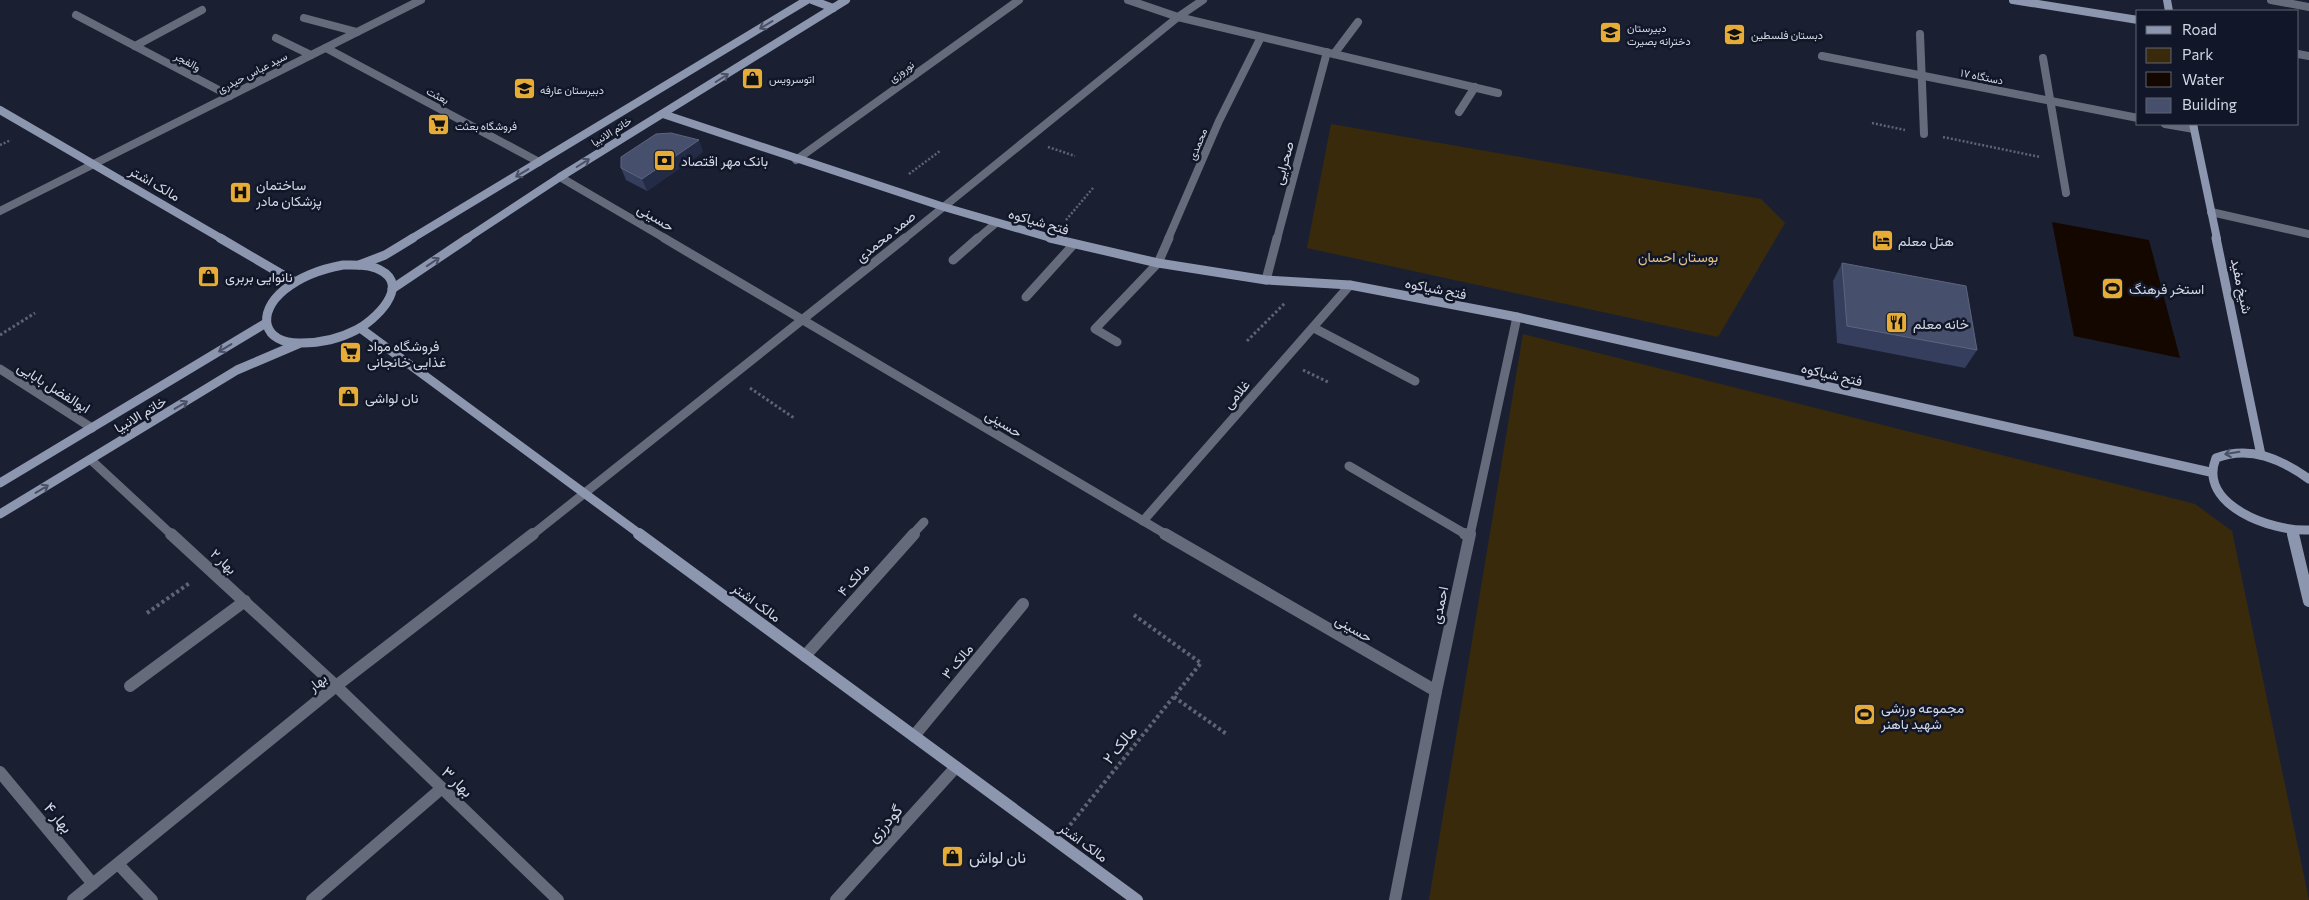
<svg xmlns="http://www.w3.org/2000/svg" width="2309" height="900" font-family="Commissioner,Vazirmatn,sans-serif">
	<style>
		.green { fill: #3a2a0c }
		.water { fill: #140700 }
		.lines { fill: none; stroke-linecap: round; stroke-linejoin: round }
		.path-far2 { stroke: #5f6475; stroke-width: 2.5; stroke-dasharray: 2 2; stroke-linecap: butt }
		.path-far1 { stroke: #5f6475; stroke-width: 3; stroke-dasharray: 2.5 2.5; stroke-linecap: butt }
		.path { stroke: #5f6475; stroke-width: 4; stroke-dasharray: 3 3; stroke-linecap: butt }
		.lane { stroke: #656b7b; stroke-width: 8 }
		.street-far2 { stroke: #656b7b; stroke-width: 8 }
		.street-far1 { stroke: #656b7b; stroke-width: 9 }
		.street { stroke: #656b7b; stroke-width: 12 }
		.secondary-far2 { stroke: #8d96af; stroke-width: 8 }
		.secondary-far1 { stroke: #8d96af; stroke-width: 9 }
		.secondary { stroke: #8d96af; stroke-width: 12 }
		.wall { fill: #353e5d }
		.shaded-wall { fill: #232b46 }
		.building { fill: #464f6c; stroke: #5c647e }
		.oneway { stroke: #495065 }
		.labels { text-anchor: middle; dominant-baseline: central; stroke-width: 5; stroke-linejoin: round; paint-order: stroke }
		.far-poi-label { font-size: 11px; fill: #d3d7e4; stroke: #111728; text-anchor: start }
		.far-street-label { font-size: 11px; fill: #d3d7e4; stroke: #111728 }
		.poi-label { font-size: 14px; fill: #d3d7e4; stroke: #111728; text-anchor: start }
		.street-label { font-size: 14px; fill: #d3d7e4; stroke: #111728 }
		.park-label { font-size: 14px; fill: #e3c083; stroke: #111728 }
		.near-street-label { font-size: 16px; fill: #d3d7e4; stroke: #111728 }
		.near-poi-label { font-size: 16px; fill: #d3d7e4; stroke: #111728; text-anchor: start }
	</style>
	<rect width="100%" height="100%" fill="#1a2032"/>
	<g class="green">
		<polygon points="1331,124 1761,199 1785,223 1718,337 1307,248"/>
		<polygon points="1523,334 2195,504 2232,531 2309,900 1429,900"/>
	</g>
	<polygon class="water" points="2052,222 2149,240 2180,358 2074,336"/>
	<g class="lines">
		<g class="path-far2">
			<polyline points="1872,123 1905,130"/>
			<polyline points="1943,137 2040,157"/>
			<polyline points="0,145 11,140"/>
			<polyline points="1048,147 1075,156"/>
			<polyline points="909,174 940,151"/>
			<polyline points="1066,220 1093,188"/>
		</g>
		<g class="path-far1">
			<polyline points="0,335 35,313"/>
			<polyline points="1247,341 1285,303"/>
			<polyline points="1303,370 1328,382"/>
			<polyline points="750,388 794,418"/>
		</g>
		<g class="path">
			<polyline points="147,613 191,582"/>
			<polyline points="1174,697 1228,735"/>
			<polyline points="1070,825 1201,663 1134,615"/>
		</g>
		<polyline class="lane" points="135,46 202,10"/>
		<g class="street-far2">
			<polyline points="1128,0 1178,17 1498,93"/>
			<polyline points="2271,0 2309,7"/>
			<polyline points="76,15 230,96"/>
			<polyline points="304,18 357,32"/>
			<polyline points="1920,34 1924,134"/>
			<polyline points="276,38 311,55"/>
			<polyline points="326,48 539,162"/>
			<polyline points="1334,54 1358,22"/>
			<polyline points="2298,54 2309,56"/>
			<polyline points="1822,56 2138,118"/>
			<polyline points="2043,58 2066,193"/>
			<polyline points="1459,112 1475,87"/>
			<polyline points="2165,124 2194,129"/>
			<polyline points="796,160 1019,0"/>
			<polyline points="560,177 666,239"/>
			<polyline points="0,211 421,0"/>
			<polyline points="2211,212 2309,234"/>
			<polyline points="904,239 1178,17 1203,0"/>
			<polyline points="977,239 996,223"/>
			<polyline points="1168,239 1219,121 1261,37"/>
			<polyline points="1277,239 1327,52"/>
		</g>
		<g class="street-far1">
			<polyline points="664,238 1167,535"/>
			<polyline points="953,260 978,238"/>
			<polyline points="1266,280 1277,238"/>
			<polyline points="1026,297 1073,245"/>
			<polyline points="1314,328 1415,381"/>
			<polyline points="1117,342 1095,329 1158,263 1169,238"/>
			<polyline points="0,369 92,428"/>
			<polyline points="91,460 172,535"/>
			<polyline points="1349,466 1467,535"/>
			<polyline points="1143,521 1350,285"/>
			<polyline points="532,535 905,238"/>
			<polyline points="912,535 924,522"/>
			<polyline points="1470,535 1517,317"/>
		</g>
		<g class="street">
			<polyline points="171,534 336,686 558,900"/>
			<polyline points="1165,534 1436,691"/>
			<polyline points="1465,534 1469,536"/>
			<polyline points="805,656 914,534"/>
			<polyline points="130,686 245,601"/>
			<polyline points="914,736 1023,604"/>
			<polyline points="0,772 93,884"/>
			<polyline points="118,864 152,900"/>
			<polyline points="73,900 336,686 533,534"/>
			<polyline points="312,900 442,788"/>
			<polyline points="836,900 956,767"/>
			<polyline points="1395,900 1436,691 1470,534"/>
		</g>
		<g class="secondary-far2">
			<polyline points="812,0 833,8"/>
			<polyline points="2013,0 2138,20"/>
			<polyline points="2167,0 2169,11"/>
			<polyline points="0,110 222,239"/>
			<polyline points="663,114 944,207 1054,239"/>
			<polyline points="2193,124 2217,239"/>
			<polyline points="411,239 807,0"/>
			<polyline points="466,239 560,177 846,0"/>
		</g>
		<g class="secondary-far1">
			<polyline points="220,238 295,282"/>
			<polyline points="1050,238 1158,263 1266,280 1350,285 1517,317 2210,472"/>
			<polyline points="2216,238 2261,455"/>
			<path d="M343,265C355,265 369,264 380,270C412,286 374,321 356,330C339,339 320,343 301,343C262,344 256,313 284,290C301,276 321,269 343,265Z"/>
			<polyline points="359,265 385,255 413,238"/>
			<polyline points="392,289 468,238"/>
			<polyline points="360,328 641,535"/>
			<path d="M2309,479C2281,459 2250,445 2216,458C2197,505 2272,532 2309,530"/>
			<polyline points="0,483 266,323"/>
			<polyline points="0,514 237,370 298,344"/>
			<polyline points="2292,530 2293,535"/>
		</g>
		<g class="secondary">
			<polyline points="639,534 1137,900"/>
			<polyline points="2293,534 2309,601"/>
		</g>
	</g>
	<g class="wall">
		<polygon points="703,152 647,191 626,180 621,168"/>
		<polygon points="1842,263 1977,350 1965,368 1837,343 1833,281"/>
	</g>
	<polygon class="shaded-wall" points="699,140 703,152 647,191 642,179"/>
	<g class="building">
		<polygon points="671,133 699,140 642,179 621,168 621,157 656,134"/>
		<polygon points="1842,263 1966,286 1977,350 1847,326"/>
	</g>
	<defs><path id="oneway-shaft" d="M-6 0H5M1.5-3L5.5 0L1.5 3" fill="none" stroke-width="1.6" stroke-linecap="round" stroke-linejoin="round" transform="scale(1.25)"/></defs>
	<g class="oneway">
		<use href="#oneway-shaft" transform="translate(766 25) rotate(149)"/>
		<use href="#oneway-shaft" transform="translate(722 78) rotate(-32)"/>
		<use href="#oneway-shaft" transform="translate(583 163) rotate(-32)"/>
		<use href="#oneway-shaft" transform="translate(522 173) rotate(149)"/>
		<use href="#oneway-shaft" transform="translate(433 262) rotate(-34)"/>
		<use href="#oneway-shaft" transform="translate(225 348) rotate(149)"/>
		<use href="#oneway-shaft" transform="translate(181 405) rotate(-31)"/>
		<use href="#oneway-shaft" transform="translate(2232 453) rotate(171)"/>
		<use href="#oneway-shaft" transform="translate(42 489) rotate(-31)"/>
	</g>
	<defs>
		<symbol id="school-square" viewBox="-11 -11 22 22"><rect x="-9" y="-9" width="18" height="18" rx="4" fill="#e7ac36" stroke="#111728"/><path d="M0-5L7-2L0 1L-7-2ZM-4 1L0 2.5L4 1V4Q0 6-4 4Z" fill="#111"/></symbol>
		<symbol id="shop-square" viewBox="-11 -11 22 22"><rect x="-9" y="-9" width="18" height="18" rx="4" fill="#e7ac36" stroke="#111728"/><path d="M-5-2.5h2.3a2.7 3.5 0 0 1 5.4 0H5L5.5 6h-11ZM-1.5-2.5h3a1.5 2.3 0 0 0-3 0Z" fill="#111"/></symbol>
		<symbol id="supermarket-square" viewBox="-11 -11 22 22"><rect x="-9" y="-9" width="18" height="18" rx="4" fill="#e7ac36" stroke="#111728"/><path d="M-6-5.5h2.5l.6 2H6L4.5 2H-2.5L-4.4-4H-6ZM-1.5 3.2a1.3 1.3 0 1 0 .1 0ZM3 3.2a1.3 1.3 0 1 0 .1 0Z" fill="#111"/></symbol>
		<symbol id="bank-square" viewBox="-11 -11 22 22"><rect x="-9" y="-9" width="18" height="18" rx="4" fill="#e7ac36" stroke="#111728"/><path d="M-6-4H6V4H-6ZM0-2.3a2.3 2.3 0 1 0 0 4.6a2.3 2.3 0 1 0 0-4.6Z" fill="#111"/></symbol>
		<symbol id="hospital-square" viewBox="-11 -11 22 22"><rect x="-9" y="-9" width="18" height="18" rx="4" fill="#e7ac36" stroke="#111728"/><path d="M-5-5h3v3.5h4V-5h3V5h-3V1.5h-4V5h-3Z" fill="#111"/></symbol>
		<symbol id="hotel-square" viewBox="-11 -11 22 22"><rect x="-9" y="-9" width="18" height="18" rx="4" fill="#e7ac36" stroke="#111728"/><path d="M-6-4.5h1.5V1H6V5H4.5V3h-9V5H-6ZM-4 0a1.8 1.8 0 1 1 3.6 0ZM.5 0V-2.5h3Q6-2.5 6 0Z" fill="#111"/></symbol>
		<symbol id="stadium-square" viewBox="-11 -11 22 22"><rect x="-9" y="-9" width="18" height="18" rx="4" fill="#e7ac36" stroke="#111728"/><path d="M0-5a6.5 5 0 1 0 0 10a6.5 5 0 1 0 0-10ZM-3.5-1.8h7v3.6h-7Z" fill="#111"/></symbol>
		<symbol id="restaurant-square" viewBox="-11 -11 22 22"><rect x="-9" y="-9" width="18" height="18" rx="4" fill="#e7ac36" stroke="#111728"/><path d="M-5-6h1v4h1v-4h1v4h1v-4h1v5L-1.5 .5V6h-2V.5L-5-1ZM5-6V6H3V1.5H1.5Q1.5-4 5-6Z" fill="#111"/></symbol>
	</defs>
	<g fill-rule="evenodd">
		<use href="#school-square" x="1598" y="20" width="25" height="25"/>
		<use href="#school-square" x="1722" y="22" width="25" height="25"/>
		<use href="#shop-square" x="740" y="66" width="25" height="25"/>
		<use href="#school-square" x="512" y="76" width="25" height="25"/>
		<use href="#supermarket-square" x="426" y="112" width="25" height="25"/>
		<use href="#bank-square" x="652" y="148" width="25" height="25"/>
		<use href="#hospital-square" x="228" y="180" width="25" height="25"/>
		<use href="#hotel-square" x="1870" y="228" width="25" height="25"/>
		<use href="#shop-square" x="196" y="264" width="25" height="25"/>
		<use href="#stadium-square" x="2100" y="276" width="25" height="25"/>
		<use href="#restaurant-square" x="1884" y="310" width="25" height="25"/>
		<use href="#supermarket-square" x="338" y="340" width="25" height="25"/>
		<use href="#shop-square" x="336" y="384" width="25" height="25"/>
		<use href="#stadium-square" x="1852" y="702" width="25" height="25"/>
		<use href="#shop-square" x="940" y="844" width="25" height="25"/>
	</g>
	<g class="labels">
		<g class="far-poi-label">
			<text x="1627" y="27">دبیرستان<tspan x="1627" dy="13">دخترانه بصیرت</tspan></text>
			<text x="1751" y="34">دبستان فلسطین</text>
			<text x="769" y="78">اتوسرویس</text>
			<text x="540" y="89">دبیرستان عارفه</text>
			<text x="455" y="125">فروشگاه بعثت</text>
		</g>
		<g class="far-street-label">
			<text transform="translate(188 61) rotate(28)">والفجر</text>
			<text transform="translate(901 71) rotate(-36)">نوروزی</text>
			<text transform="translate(252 72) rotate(-27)">سید عباس حیدری</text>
			<text transform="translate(1982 76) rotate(11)">۱۷ دستگاه</text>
			<text transform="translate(438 95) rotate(28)">بعثت</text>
			<text transform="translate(611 131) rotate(-32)">خاتم الانبیا</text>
			<text transform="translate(1197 144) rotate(-67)">محمدی</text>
		</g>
		<g class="poi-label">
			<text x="681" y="160">بانک مهر اقتصاد</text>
			<text x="256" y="184">ساختمان<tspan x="256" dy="16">پزشکان مادر</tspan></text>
			<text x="1898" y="240">هتل معلم</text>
			<text x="225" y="276">نانوایی بربری</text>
			<text x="2129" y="288">استخر فرهنگ</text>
			<text x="1913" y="323">خانه معلم</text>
			<text x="367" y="345">فروشگاه مواد<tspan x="367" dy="16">غذایی خانجانی</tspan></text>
			<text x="365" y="397">نان لواشی</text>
			<text x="1881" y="707">مجموعه ورزشی<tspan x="1881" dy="16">شهید باهنر</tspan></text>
		</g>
		<g class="street-label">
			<text transform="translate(1283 163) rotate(-75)">صحرایی</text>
			<text transform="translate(155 183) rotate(30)">مالک اشتر</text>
			<text transform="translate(656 217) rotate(31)">حسینی</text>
			<text transform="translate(1039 221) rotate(16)">فتح شیاکوه</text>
			<text transform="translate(885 236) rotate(-39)">صمد محمدی</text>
			<text transform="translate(2242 286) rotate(78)">شیخ مفید</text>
			<text transform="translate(1436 288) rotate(11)">فتح شیاکوه</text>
			<text transform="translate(1832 374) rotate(13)">فتح شیاکوه</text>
			<text transform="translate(54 387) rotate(32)">ابوالفضل بابایی</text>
			<text transform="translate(1236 394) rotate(-49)">غلامی</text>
			<text transform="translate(140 414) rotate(-31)">خاتم الانبیا</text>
			<text transform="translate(1004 423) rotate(31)">حسینی</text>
			<text transform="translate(224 561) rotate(43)">بهار ۲</text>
			<text transform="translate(853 579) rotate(-48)">مالک ۴</text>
			<text transform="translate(757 602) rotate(36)">مالک اشتر</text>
			<text transform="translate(1439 605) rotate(-78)">احمدی</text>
			<text transform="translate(1354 628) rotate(30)">حسینی</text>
			<text transform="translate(957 661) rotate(-50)">مالک ۳</text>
			<text transform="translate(317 682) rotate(-39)">بهار</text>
			<text transform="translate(1084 842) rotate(36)">مالک اشتر</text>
		</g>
		<g class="park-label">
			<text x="1678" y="256">بوستان احسان</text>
		</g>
		<g class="near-street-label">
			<text transform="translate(1119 744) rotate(-51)">مالک ۲</text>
			<text transform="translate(458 781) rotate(44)">بهار ۳</text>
			<text transform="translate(59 817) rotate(50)">بهار ۴</text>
			<text transform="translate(884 823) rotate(-48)">گودرزی</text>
		</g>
		<g class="near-poi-label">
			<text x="969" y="856">نان لواش</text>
		</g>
	</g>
	<rect x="2136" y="10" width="162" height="115" fill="#111728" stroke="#5f6473"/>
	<rect x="2146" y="26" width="25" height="8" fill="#8d96af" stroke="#5f6473"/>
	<text x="2182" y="35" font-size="15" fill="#d3d7e4">Road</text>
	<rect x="2146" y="48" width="25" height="15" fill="#3a2a0c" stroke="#5f6473"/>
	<text x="2182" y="60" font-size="15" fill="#d3d7e4">Park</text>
	<rect x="2146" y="72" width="25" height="15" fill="#140700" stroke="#5f6473"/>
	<text x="2182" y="85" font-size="15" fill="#d3d7e4">Water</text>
	<rect x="2146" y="98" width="25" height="15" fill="#464f6c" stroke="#5f6473"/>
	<text x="2182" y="110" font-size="15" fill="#d3d7e4">Building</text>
</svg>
